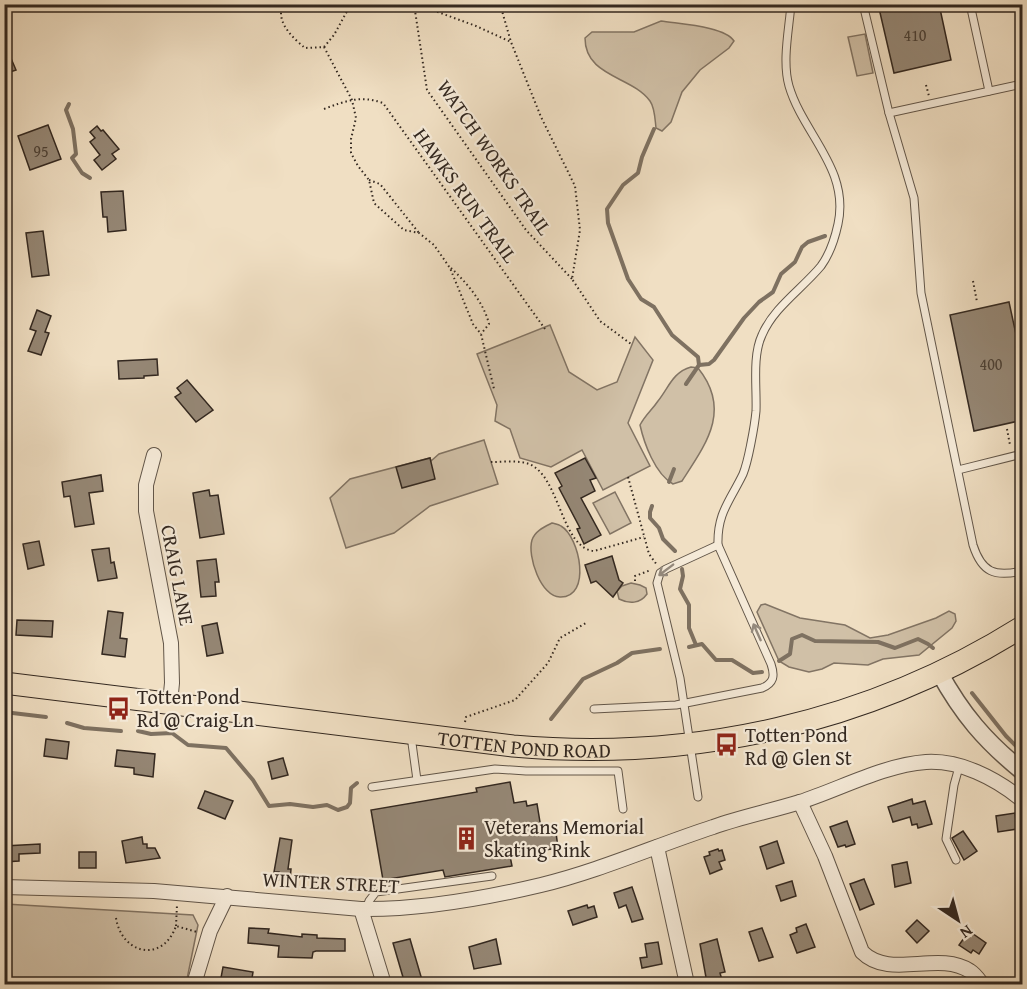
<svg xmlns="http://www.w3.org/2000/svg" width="1027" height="989" font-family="'Gentium Book Plus',serif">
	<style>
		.green { fill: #d0c0a7; stroke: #827464; stroke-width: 1.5 }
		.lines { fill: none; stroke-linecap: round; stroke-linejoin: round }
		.stream { stroke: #7e7161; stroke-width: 4 }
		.building { fill: #958775; stroke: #332820; stroke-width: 1.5 }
		.service-casing { stroke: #625649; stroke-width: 9 }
		.minor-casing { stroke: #625649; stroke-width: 16 }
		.tertiary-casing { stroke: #625649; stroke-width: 19 }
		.primary-casing { stroke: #332820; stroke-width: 23 }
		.path { stroke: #332820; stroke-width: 2; stroke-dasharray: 1.5 3; stroke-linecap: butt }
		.service { stroke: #f5ead8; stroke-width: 7 }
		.minor { stroke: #f5ead8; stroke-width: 14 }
		.tertiary { stroke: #f5ead8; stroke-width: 16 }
		.primary { stroke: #f0dfc3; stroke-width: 21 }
		.oneway { stroke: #94897c }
		.labels { text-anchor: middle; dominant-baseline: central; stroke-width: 4.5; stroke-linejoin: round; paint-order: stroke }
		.number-label { font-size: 16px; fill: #4c4035 }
		.street-label { font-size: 20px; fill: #332820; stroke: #f5ead8 }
		.poi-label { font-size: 20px; fill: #332820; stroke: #f5ead8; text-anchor: start }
	</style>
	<rect width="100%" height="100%" fill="#f0dfc3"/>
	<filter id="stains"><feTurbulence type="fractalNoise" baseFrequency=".00333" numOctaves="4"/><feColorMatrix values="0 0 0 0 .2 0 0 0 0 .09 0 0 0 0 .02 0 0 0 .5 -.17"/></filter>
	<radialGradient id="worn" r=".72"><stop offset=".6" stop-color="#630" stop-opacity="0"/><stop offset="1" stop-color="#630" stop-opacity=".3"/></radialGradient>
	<g class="green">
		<path d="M661,21C678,24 725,26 734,41L729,48L700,70L682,92L671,122L662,131L656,128C655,120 655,108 650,101C632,76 585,77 585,38L592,32H634Z"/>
		<polygon points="865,34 873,73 857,76 848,37"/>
		<polygon points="550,325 569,372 597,390 617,382 635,337 653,360 628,423 650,466 603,490 582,450 551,467 520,458 510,429 495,421 497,405 477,354"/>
		<path d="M691,367L698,368C732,410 706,444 682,481L673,484C655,474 644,443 640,425C646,414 652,410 658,401C669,387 673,372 691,367Z"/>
		<polygon points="484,440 498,484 430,506 394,533 346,548 330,498 350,479 430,458 431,461 439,454"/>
		<polygon points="615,492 631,523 610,534 593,503"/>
		<path d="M552,523C555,524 558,524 561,526C580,537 592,598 560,597C541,597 527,556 532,540C535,531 544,527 552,523Z"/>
		<path d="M631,583L640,585L646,588L647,594C640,604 629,604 619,599L617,591L622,586Z"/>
		<polygon points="765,604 800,618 845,625 870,638 888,635 936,618 949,611 955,614 956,621 952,628 919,655 883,659 868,665 834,663 822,669 809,672 789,667 779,661 757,612 761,605"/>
		<polygon points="5,904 193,915 198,925 186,984 44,984 12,979"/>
	</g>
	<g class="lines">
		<g class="stream">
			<polyline points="69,104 66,110 73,129 76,154 72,158 82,173 90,178"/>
			<polyline points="654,129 642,157 638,173 623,185 607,209 608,223 628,279 641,299 654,307 672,335 698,357 699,365 686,384"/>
			<polyline points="699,365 709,364 714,360 744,318 759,302 773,292 781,274 795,262 802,247 808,242 825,236"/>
			<polyline points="669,482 674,469"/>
			<polyline points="652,506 650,512 650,518 659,528 663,539 675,551"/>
			<polyline points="682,569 683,576 680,589 689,605 689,628 696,645"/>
			<polyline points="689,647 702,644 716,660 732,660 753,673 762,672"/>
			<polyline points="779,661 790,654 792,639 802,635 815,641 878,642 895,648 918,639 928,644 933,648"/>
			<polyline points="972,693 1006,736 1022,752"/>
			<polyline points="4,712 46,717"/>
			<polyline points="551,719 583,679 617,663 632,653 660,649"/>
			<polyline points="67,723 84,728 121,731"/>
			<polyline points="138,731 151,734 172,733 188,745 226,748 253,780 269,806 290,804 313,807 327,805 338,810 347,807 350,803 351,788 357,783"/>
		</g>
	</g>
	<g class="building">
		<polygon points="878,4 939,4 951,60 894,73"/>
		<polygon points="4,42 16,70 4,74"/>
		<polygon points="48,125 61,159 30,170 18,136"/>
		<polygon points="97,126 101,131 103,130 119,149 112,154 116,159 102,170 94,160 100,155 90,142 95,138 90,132"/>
		<polygon points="123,191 126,230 108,232 107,217 103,217 101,192"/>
		<polygon points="43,231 49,275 32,277 26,233"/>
		<polygon points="1009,302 1023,367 1023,420 974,431 950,315"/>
		<polygon points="37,310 51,316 45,332 49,333 41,355 28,351 36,331 30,329"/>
		<polygon points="157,359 158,375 144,376 144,378 119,379 118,361"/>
		<polygon points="187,380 213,410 196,422 175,397 181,393 177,388"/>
		<polygon points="430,458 435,479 402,488 396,467"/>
		<polygon points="585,458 596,478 590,480 595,491 581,498 601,535 584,544 577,529 580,528 559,488 562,486 555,473"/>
		<polygon points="101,475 103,491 89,493 94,524 75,527 70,496 64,497 62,482"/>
		<polygon points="209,490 210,496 218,495 224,534 200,538 193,493"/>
		<polygon points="39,541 44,565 28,569 23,544"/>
		<polygon points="109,548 111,563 114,562 117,578 98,581 92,550"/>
		<polygon points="612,556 619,580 623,583 613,597 596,581 591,583 585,565"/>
		<polygon points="216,559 219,582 215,582 216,596 201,597 197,561"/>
		<polygon points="108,611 123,613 120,638 127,639 125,657 102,654"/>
		<polygon points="17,620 53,621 52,637 16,635"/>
		<polygon points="217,623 223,653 207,656 202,626"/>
		<polygon points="46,739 69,742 67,759 44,756"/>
		<polygon points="117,750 155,754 153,777 134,774 134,768 115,766"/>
		<polygon points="283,758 288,775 272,779 268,762"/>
		<polygon points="510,782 514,803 526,801 527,806 537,804 541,828 555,825 558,848 510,856 512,866 445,877 443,870 383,880 371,810 477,792 476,788"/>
		<polygon points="205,791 233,801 225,819 198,808"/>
		<polygon points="912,799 913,804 925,801 932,824 918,828 917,824 912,825 910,817 893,822 888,807"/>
		<polygon points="1015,813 1017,829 998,832 996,816"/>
		<polygon points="847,821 855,844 846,847 845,845 838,847 830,827"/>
		<polygon points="963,831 977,851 964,860 952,838"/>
		<polygon points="142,837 143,844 147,844 147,848 155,848 160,858 126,863 122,841"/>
		<polygon points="280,838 292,840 288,869 291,869 290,881 278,880 279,872 274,872"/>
		<polygon points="777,841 784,863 767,869 760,847"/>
		<polygon points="40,844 40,853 19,854 19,861 4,862 4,846"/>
		<polygon points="718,849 719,851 722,850 725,860 719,862 722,869 710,874 704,857 710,855 709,852"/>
		<rect x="79" y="852" width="17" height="16"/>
		<polygon points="907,862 911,883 895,887 892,865"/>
		<polygon points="864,879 874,904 860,910 850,884"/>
		<polygon points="792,881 796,896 781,901 776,886"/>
		<polygon points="632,887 643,919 632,922 626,905 619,908 614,893"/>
		<polygon points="587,905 588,908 594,906 597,917 573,925 568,911"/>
		<polygon points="917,920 929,931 917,943 906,931"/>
		<polygon points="806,924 815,947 797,953 790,935 797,932 796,928"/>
		<polygon points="249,928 269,929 268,933 302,937 302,934 317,935 317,938 345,939 345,951 316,951 313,952 312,958 278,957 279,946 248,943"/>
		<polygon points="762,928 773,957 759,961 749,932"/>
		<polygon points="969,931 986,943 979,954 973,950 971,953 959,945"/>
		<polygon points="410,939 422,980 405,984 393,943"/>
		<polygon points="496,939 501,964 474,969 469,947"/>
		<polygon points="717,939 725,972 720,973 722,980 707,983 700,944"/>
		<polygon points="658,942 662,964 642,968 640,958 647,957 645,944"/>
		<polygon points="223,967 253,972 251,984 235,981 235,984 220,983"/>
	</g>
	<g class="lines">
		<defs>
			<g id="service">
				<path d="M863,4L889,113L914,198L921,293L973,545C982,573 995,577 1022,571"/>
				<polyline points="970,4 989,91"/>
				<polyline points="889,113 1022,84"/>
				<polyline points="958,470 1022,454"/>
				<path d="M594,709L676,705L762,688C774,683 775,676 771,664L718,545C717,513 730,501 743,474C747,464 749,453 751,443C753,433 755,422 756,411C757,389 752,356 762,335C774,307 802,289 821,266C829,255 835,238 838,224C850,169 803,134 789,86C782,61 789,30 791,4"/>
				<polyline points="411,736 417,780"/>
				<polyline points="372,787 495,769 526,771 618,771 623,809"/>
				<polyline points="698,797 680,678 657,583 660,573 666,569 718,545"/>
				<polyline points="956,860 946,839 954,785 959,767"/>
				<polyline points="366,909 369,901 376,892 492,876"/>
			</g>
			<g id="minor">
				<polyline points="154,455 146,485 146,511 171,643 172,683 170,703"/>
				<path d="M800,802L825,856L862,952C890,980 938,950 970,971C975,974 979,980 982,984"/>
				<polyline points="657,847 687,984"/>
				<path d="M4,887L154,891L361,909C421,910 482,899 541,885C599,871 655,846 713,827C741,817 771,811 800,802C840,789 884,765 926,762C960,760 995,778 1021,799"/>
				<polyline points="361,909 384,984"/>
				<polyline points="194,984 210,931 227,896"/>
			</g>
			<path id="tertiary" d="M939,672C962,714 985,741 1022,771"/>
			<g id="primary">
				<path id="s1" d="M4,683L513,746C693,762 869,723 1022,627"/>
			</g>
		</defs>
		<use href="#service" class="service-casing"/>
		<use href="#minor" class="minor-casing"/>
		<use href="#tertiary" class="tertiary-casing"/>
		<use href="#primary" class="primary-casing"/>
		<g class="path">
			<path d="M283,4C275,22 293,38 305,48L324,47L352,100L356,118L351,139V153L358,166L369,180L374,203L404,230L419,233L434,245L450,268L473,324L481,334L494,389"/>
			<polyline points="414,4 427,90 526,230 572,279"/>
			<polyline points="416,4 476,26 511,42"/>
			<polyline points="500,4 511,42 541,117 575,186 580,230 572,279 600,321 631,344"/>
			<polyline points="324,47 334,35 351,4"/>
			<polyline points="926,85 929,96"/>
			<path d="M324,109C345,101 361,95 383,103L545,329"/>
			<polyline points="369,180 380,184 419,233"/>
			<path d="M451,268C467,283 484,303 489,324L481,334"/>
			<polyline points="973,281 977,302"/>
			<polyline points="1007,429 1010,445"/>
			<path d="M491,462C503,462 518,460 529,464C560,476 561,548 594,551L644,537"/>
			<polyline points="628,477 649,554 657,565"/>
			<polyline points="635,581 635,576 651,570"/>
			<polyline points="465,722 466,717 515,700 548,663 560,638 586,623"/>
			<path d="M116,918C122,955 163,963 176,926L197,932"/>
			<polyline points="176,926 177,905"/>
		</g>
		<use href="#service" class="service"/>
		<use href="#minor" class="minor"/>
		<use href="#tertiary" class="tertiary"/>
		<use href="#primary" class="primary"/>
	</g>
	<defs><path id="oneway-shaft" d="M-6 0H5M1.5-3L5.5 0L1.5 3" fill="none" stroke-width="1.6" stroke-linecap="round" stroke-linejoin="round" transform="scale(1.5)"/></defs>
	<g class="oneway">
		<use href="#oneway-shaft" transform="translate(666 570) rotate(143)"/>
		<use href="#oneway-shaft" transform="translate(757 632) rotate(-114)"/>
	</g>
	<defs>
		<symbol id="bus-bare" viewBox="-9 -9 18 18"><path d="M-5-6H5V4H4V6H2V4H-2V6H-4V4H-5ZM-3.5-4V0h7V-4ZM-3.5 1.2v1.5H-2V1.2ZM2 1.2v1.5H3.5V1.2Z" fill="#8f2418" stroke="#f5ead8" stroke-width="2.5" paint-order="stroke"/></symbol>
		<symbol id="building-bare" viewBox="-9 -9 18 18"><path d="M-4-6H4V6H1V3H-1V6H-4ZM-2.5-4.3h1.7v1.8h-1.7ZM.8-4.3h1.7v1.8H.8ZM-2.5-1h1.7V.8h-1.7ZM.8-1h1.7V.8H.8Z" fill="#8f2418" stroke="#f5ead8" stroke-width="2.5" paint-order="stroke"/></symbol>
	</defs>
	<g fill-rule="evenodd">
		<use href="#bus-bare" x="102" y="692" width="33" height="33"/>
		<use href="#bus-bare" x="710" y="728" width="33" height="33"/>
		<use href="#building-bare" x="450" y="822" width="33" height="33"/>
	</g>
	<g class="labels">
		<g class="number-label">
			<text x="915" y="35">410</text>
			<text x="41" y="151">95</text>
			<text x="991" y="364">400</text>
		</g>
		<g class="street-label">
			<text transform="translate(495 157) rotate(55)">WATCH WORKS TRAIL</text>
			<text transform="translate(466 195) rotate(54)">HAWKS RUN TRAIL</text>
			<text transform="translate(178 575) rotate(79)">CRAIG LANE</text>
			<text stroke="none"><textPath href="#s1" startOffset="524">TOTTEN POND ROAD</textPath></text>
			<text transform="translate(331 882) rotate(3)">WINTER STREET</text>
		</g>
		<g class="poi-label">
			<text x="137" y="696">Totten Pond<tspan x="137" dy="23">Rd @ Craig Ln</tspan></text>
			<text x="745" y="734">Totten Pond<tspan x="745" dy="23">Rd @ Glen St</tspan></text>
			<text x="484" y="826">Veterans Memorial<tspan x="484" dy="23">Skating Rink</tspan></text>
		</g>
	</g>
	<rect width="1027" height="989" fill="none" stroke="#f0dfc3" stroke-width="24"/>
	<rect x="6" y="6" width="1015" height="977" fill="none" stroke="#332820" stroke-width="3"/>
	<rect x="12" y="12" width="1003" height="965" fill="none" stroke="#332820" stroke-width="1.5"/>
	<g transform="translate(958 920) rotate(144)" stroke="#f5ead8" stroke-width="4.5" paint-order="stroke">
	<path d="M0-4.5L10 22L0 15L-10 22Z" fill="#332820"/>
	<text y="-9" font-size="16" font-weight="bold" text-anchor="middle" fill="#332820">N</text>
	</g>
	<rect width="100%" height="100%" filter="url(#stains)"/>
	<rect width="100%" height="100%" fill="url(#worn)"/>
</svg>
